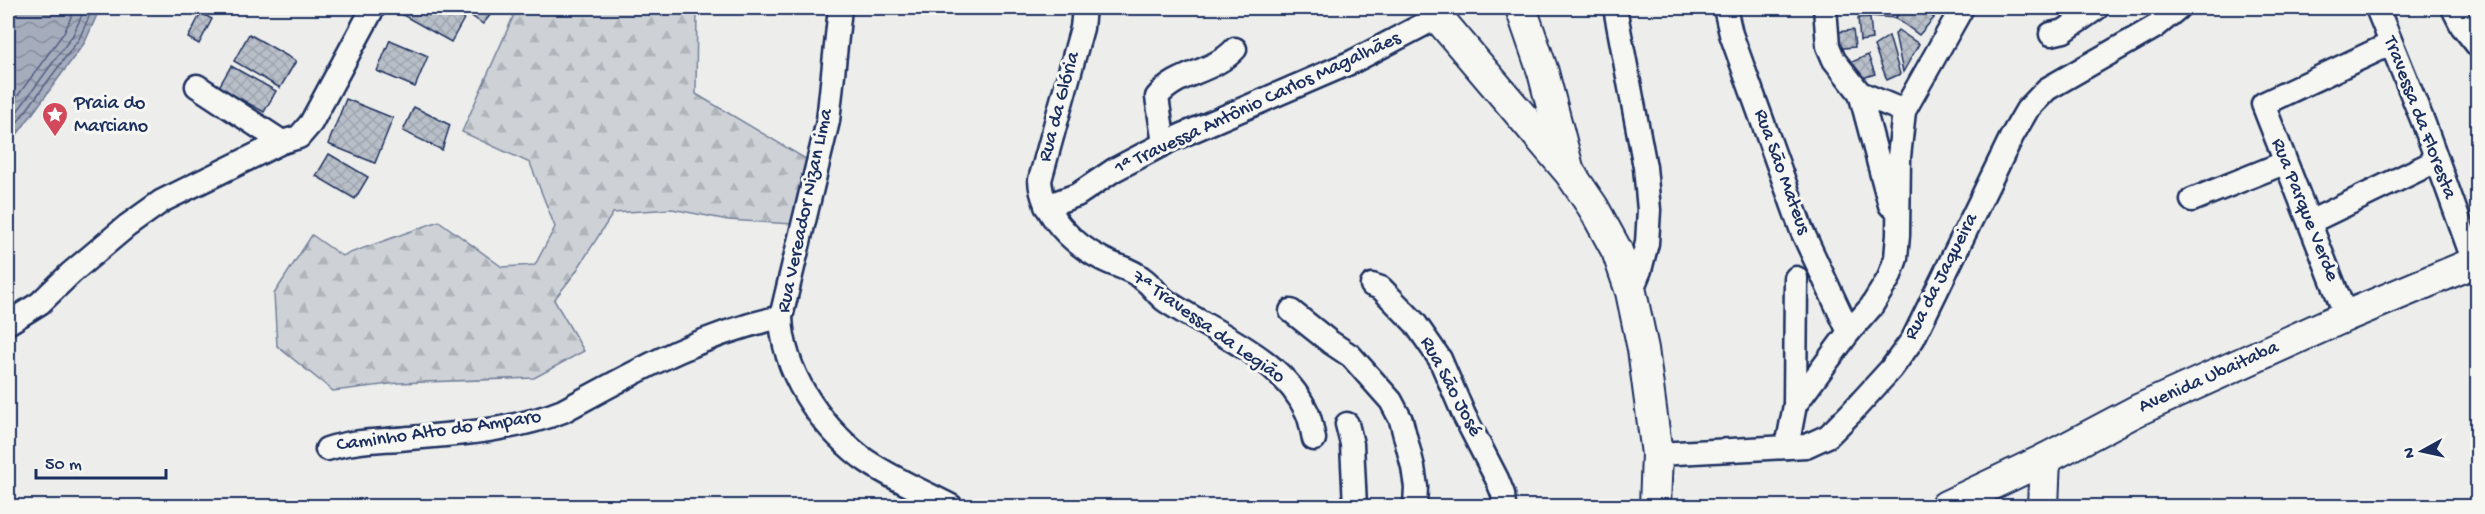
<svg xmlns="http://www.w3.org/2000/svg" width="2485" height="514" font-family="'Gochi Hand',sans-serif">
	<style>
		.forest { fill: url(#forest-firs); stroke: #74809a; stroke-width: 1.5 }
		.water { fill: url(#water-waves); stroke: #6e7a96; stroke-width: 1.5 }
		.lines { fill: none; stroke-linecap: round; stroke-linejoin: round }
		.shore { stroke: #526184; stroke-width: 1.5 }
		.building { fill: url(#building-cross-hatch); stroke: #1b2f5e; stroke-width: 1.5 }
		.minor-casing { stroke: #1b2f5e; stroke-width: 27 }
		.major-casing { stroke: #1b2f5e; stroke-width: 34 }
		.minor { stroke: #f6f6f2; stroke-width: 22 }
		.major { stroke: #f6f6f2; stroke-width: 30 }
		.labels { text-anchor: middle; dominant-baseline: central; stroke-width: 6; stroke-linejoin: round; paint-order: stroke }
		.poi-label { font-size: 20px; fill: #1b2f5e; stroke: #f6f6f2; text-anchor: start }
		.street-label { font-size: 20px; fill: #1b2f5e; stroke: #f6f6f2 }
	</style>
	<defs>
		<pattern id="forest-firs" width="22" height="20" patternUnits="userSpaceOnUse" patternTransform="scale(1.5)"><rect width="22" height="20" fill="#ced2d7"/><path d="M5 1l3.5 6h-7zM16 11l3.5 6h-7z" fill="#b0b5bb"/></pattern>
		<pattern id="water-waves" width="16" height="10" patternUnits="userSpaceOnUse" patternTransform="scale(1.5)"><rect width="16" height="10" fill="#a5acbc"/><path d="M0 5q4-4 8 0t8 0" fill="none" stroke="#868c9c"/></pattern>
		<pattern id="building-cross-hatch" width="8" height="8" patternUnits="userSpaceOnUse" patternTransform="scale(1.5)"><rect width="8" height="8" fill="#b9bfc8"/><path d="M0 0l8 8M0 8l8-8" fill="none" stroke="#9ea4ae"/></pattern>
	</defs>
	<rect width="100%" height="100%" fill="#edeeec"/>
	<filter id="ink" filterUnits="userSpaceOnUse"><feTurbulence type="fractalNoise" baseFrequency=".0167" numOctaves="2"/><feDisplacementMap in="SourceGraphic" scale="12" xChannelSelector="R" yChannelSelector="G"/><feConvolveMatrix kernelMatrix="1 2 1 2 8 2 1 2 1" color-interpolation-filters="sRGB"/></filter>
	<g filter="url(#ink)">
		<polygon class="forest" points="517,8 697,8 696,94 806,159 793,224 728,220 672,209 613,213 575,273 554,300 584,351 534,378 398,383 333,391 277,346 274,294 312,235 342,256 439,221 502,267 535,265 555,227 530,163 462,132"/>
		<polygon class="water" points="8,8 100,8 85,42 19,132 8,144"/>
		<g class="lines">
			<g class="shore">
				<polyline points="8,109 65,31 75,8"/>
				<polyline points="8,124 73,35 85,8"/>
				<polyline points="8,135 79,39 93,8"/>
			</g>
		</g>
		<g class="building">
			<polygon points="405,8 453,8 466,15 451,42 401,14"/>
			<polygon points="460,8 496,8 483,24"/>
			<rect x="1828" y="8" width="23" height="4"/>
			<polygon points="1870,8 1898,8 1896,18 1869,16"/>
			<polygon points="1902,8 1922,8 1934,18 1919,35 1896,18"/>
			<polygon points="1925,8 1939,8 1934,17"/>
			<polygon points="201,13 212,19 199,44 188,38"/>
			<polygon points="1870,17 1872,39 1860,41 1858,18"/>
			<polygon points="1853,30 1855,47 1832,49 1830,33"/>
			<polygon points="1898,30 1919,44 1903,72 1895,34"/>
			<polygon points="249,34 296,61 280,88 234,61"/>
			<polygon points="1889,36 1900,74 1887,80 1874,46"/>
			<polygon points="390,40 428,56 415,87 377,71"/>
			<polygon points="1868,55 1875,74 1853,81 1845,65"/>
			<polygon points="231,66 276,91 264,112 219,87"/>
			<polygon points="346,99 393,118 375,163 328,144"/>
			<polygon points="414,107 450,125 442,150 403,131"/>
			<polygon points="329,154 368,177 355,199 316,176"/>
		</g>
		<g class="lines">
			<defs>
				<g id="minor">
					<path d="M840,8L828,121L781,317C783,372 819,424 861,457C885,475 924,492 951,506"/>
					<path d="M1084,8L1082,28L1040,180C1042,215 1073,244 1102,259C1115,266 1132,269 1143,279C1152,285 1157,295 1166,301C1215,334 1281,356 1307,412C1311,421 1312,430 1314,439"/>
					<polyline points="1615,8 1645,167 1649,210 1647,243 1640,270 1631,292"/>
					<polyline points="1725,8 1731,34 1802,231 1849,332"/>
					<polyline points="1825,8 1828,46 1834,60 1860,93 1904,111"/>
					<polyline points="2377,8 2424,124 2474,262"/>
					<polyline points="2453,8 2462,26 2478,46"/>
					<polyline points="2051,34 2064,31 2097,8"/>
					<polyline points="197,86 282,142"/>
					<polyline points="1860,93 1890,205"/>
					<path d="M1164,144L1157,97C1177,72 1213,73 1235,49"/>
					<polyline points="2192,200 2284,163"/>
					<polyline points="1046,206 1077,195 1114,170 1171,140 1352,62 1438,17"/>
					<polyline points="2310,222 2436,161"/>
					<polyline points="1372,285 1381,288 1415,323 1440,359 1464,415 1497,479 1503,494 1504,506"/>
					<polyline points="1291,311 1330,342 1351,356 1391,401 1401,420 1413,467 1416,487 1415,506"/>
					<polyline points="2346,316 2263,104 2386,46"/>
					<polyline points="8,323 40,303 71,273 127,226 162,201 282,142 299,137 311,123 373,8"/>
					<polyline points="1795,405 1796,278"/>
					<polyline points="1347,424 1352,444 1355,506"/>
					<polyline points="1787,447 1795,405 1849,332 1871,307 1889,278 1896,258 1898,235 1899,157 1904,111 1962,8"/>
					<path d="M327,449C354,440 381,441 409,438C460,434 516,430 563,411C637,371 698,335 781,317"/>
					<polyline points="1657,454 1806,446 1828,436 1850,414 1891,369 1913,339 2012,136 2027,110 2047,89 2155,27 2178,8"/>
				</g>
				<g id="major">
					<polyline points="1430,8 1570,173 1593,207 1617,251 1631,292 1643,349 1657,454 1655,506"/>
					<polyline points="1521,8 1543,72 1568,168"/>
					<polyline points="1946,506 2045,459 2138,410 2346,316 2478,261"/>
					<polyline points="2043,506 2045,459"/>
				</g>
			</defs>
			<use href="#minor" class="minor-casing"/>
			<use href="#major" class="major-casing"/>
			<use href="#minor" class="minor"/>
			<use href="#major" class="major"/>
		</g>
	</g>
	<defs>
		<symbol id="sight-pin" viewBox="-11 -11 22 30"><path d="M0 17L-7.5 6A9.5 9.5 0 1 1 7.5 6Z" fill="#d1495b" stroke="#f6f6f2"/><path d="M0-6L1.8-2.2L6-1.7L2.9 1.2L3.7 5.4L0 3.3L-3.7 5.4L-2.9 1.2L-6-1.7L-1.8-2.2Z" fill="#fff"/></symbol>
	</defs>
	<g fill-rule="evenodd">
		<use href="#sight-pin" x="40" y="100" width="30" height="40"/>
	</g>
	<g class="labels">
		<g class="poi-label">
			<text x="74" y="104">Praia do<tspan x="74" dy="23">Marciano</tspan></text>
		</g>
		<g class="street-label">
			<text transform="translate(1258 104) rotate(-25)">1ª Travessa Antônio Carlos Magalhães</text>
			<text transform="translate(1060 107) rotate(-75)">Rua da Glória</text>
			<text transform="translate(2419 118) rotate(69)">Travessa da Floresta</text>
			<text transform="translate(1781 172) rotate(70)">Rua São Mateus</text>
			<text transform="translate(2304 210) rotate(68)">Rua Parque Verde</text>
			<text transform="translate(806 211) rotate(-78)">Rua Vereador Nizan Lima</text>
			<text transform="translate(1942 277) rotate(-63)">Rua da Jaqueira</text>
			<text transform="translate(1208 328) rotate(35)">7ª Travessa da Legião</text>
			<text transform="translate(2209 378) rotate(-24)">Avenida Ubaitaba</text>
			<text transform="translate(1450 387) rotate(62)">Rua São José</text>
			<text transform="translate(439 432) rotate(-8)">Caminho Alto do Amparo</text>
		</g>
	</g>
	<rect width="2485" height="514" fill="none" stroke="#f6f6f2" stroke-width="30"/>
	<rect x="15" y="15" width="2455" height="484" fill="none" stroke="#1b2f5e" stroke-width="2" filter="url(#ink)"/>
	<g transform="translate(2422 451) rotate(262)" stroke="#f6f6f2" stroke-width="4.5" paint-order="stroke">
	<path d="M0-4.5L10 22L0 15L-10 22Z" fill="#1b2f5e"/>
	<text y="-9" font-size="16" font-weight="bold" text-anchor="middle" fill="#1b2f5e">N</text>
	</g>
	<path d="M36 469v9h130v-9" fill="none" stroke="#1b2f5e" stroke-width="3"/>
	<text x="45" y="469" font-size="18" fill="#1b2f5e" stroke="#f6f6f2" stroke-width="4.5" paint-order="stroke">50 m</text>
</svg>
